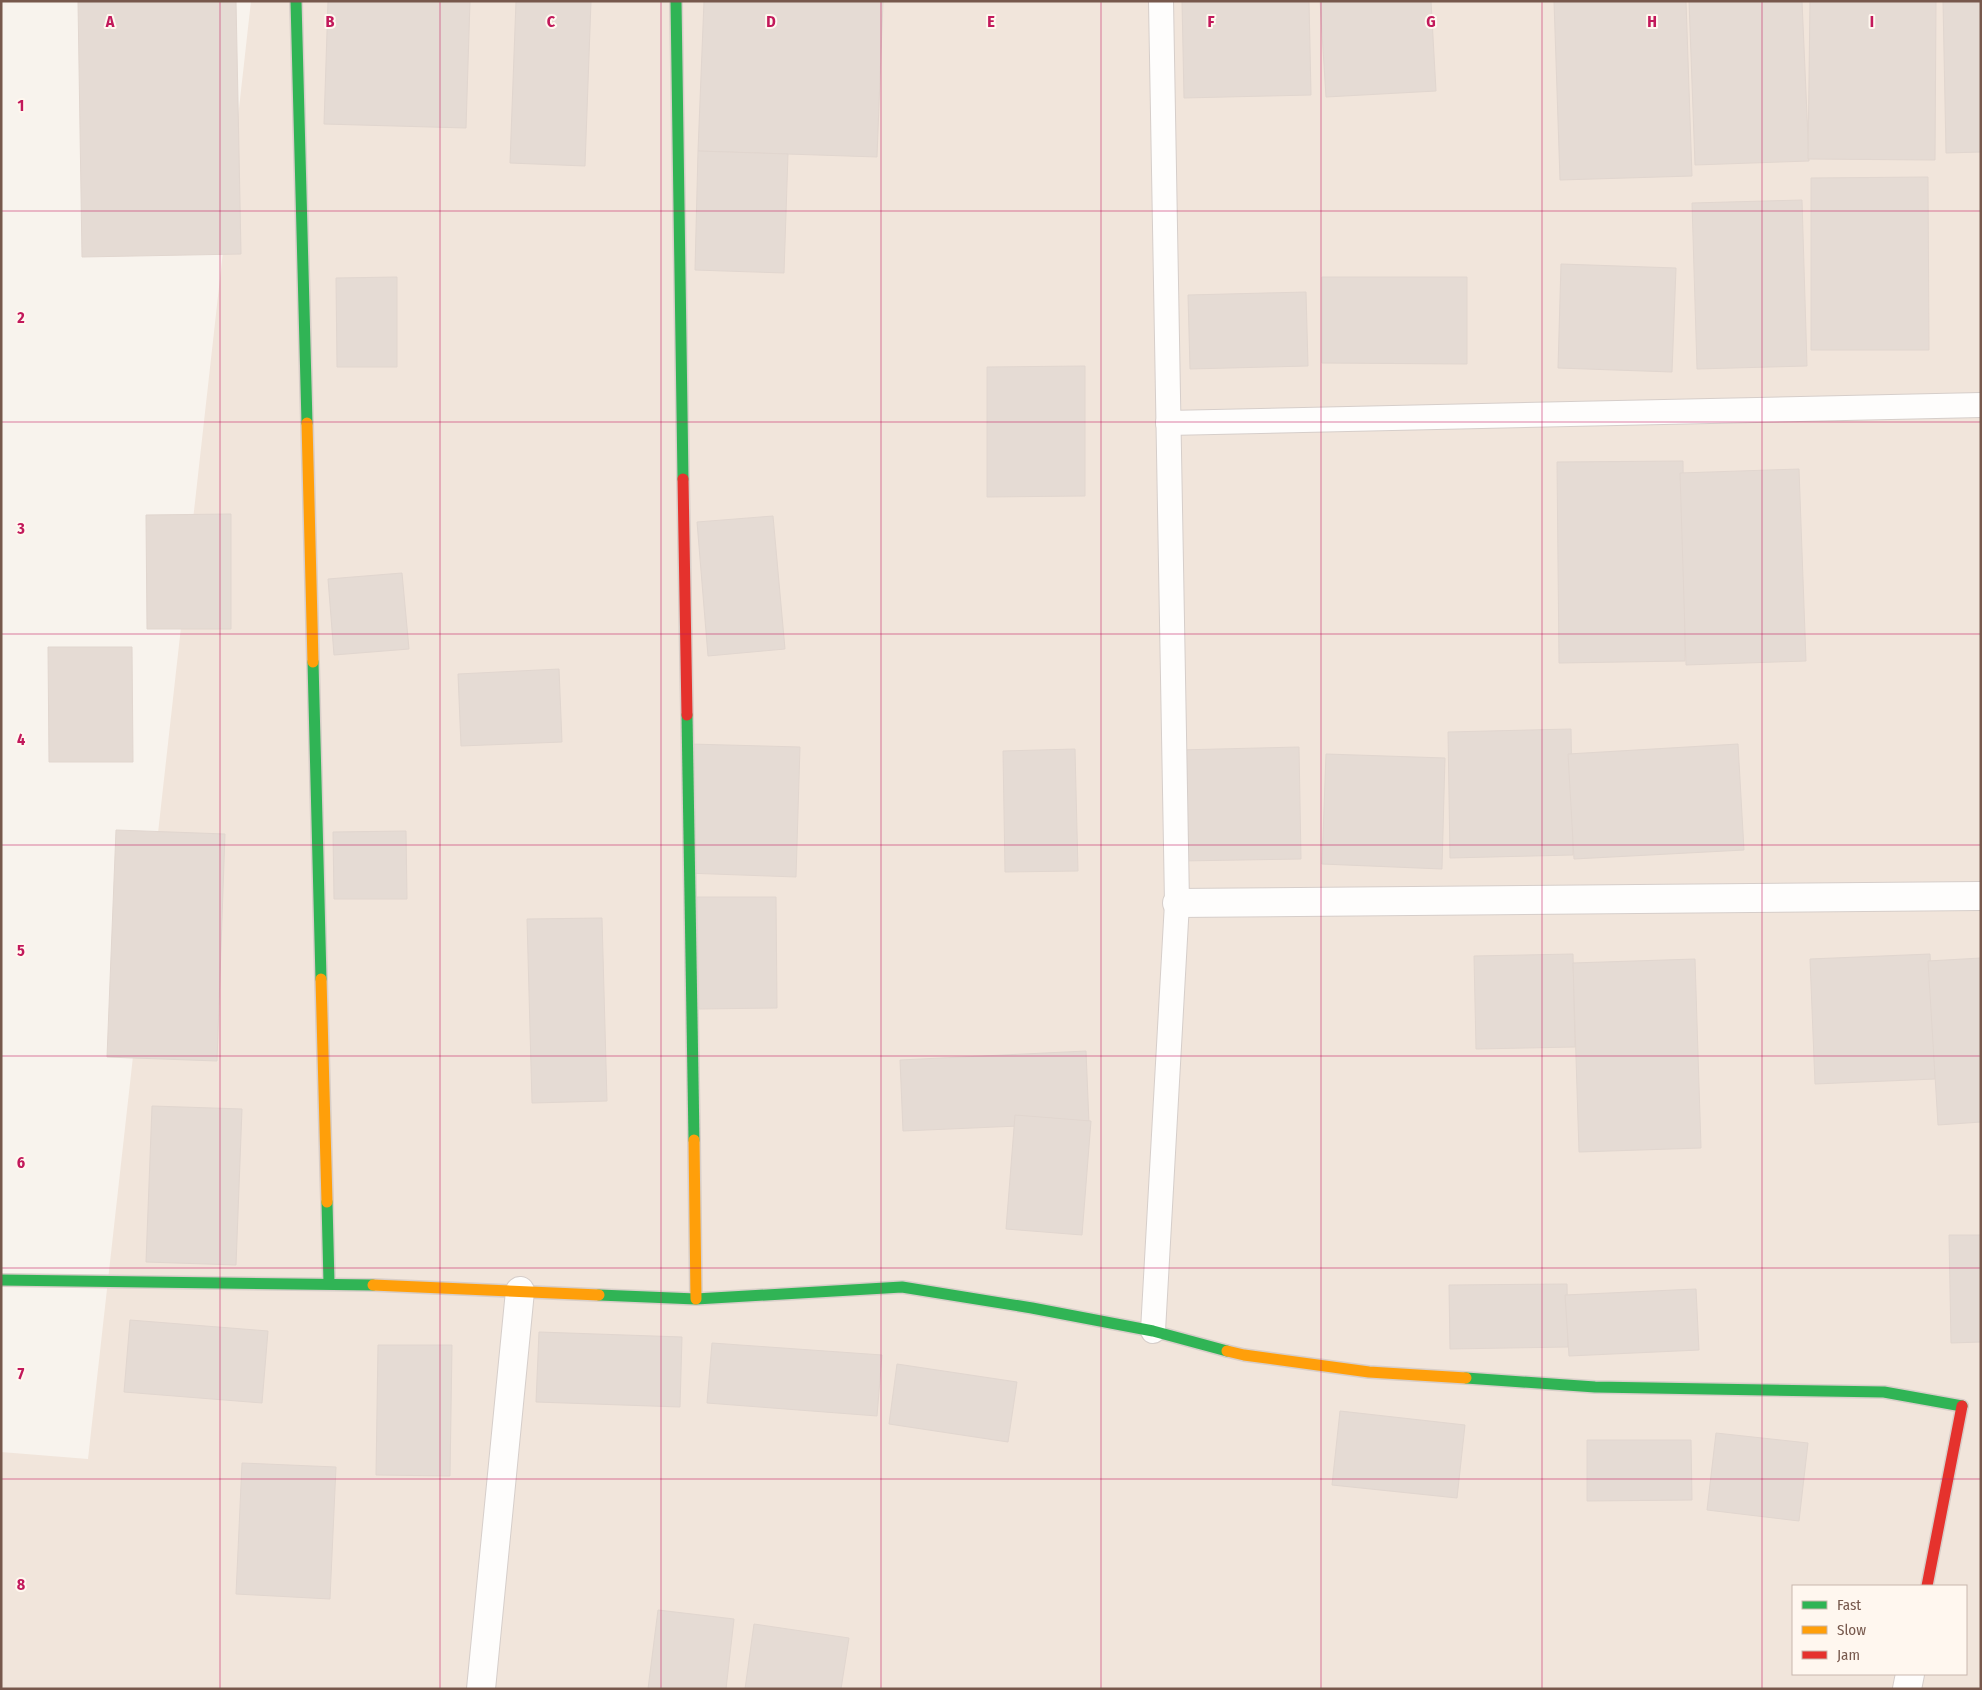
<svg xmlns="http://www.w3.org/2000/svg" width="1982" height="1690" font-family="'Fira Sans Condensed',sans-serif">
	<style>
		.residential { fill: #f1e5db; fill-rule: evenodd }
		.building { fill: #e5dbd4; stroke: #e1d6cf }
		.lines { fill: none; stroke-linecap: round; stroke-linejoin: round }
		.lane-casing { stroke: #d6ceca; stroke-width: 26 }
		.street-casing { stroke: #d6ceca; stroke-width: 30 }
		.fast-casing { stroke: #d8cec9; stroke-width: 14 }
		.slow-casing { stroke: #d8cec9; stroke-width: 14 }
		.jam-casing { stroke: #d8cec9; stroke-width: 14 }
		.lane { stroke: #fefdfc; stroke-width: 24 }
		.street { stroke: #fefdfc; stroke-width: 28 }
		.fast { stroke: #30b455; stroke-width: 11 }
		.slow { stroke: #ff9f0a; stroke-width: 11 }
		.jam { stroke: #e5322d; stroke-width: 11 }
		.grid { fill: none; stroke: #c2185b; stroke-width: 1; stroke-opacity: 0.55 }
		.grid-label { font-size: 16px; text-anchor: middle; font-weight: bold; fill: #c2185b; stroke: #fff7ef; stroke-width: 4; stroke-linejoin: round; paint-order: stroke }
	</style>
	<rect width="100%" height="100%" fill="#f8f3ed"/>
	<path class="residential" d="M251,1H1981V1689H1V1452L88,1459ZM1793,1586H1966V1674H1793Z"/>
	<g class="building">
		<polygon points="236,1 241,254 82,257 78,2"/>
		<polygon points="328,1 470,1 466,128 324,124"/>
		<polygon points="516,1 591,1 585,166 510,163"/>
		<polygon points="704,1 883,1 877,157 698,151"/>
		<polygon points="1182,1 1309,1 1311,95 1184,98"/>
		<polygon points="1320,1 1431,1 1436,91 1326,97"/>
		<polygon points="1554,1 1686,1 1692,176 1560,180"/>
		<polygon points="1689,1 1802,1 1809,161 1695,165"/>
		<polygon points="1810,1 1936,1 1935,160 1808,159"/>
		<polygon points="1943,1 1981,1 1981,152 1946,153"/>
		<polygon points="698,151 788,154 784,273 695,270"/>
		<polygon points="1928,177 1929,350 1811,350 1811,178"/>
		<polygon points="1802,200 1807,366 1697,369 1692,203"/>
		<polygon points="1561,264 1676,268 1672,372 1558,368"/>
		<polygon points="397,277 397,367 337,367 336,278"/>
		<polygon points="1322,277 1467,277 1467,364 1322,363"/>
		<polygon points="1306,292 1308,366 1190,369 1188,295"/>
		<polygon points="1085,366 1085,496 987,497 987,367"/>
		<polygon points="1683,461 1685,661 1559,663 1557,462"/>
		<polygon points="1799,469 1806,661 1686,665 1680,473"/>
		<polygon points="231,514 231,629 147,629 146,515"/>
		<polygon points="773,516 785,649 708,656 697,522"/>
		<polygon points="402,573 409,649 334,655 328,579"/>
		<polygon points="48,647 132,647 133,762 49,762"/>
		<polygon points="559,669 562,742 461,746 458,674"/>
		<polygon points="1571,729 1573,855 1450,858 1448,732"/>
		<polygon points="690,744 800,747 796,877 685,873"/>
		<polygon points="1738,744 1744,850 1574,859 1568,754"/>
		<polygon points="1299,747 1301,859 1181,861 1178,750"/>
		<polygon points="1075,749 1078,871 1005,872 1003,751"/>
		<polygon points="1326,754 1445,758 1442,869 1322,864"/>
		<polygon points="116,830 225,834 217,1061 107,1057"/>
		<polygon points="406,831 407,899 334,899 333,832"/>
		<polygon points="697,897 776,897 777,1008 699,1009"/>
		<polygon points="602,918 607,1101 532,1103 527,919"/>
		<polygon points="1573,954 1575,1047 1476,1049 1474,956"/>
		<polygon points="1930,954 1935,1079 1815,1084 1810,959"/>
		<polygon points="1981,958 1981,1122 1938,1125 1928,961"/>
		<polygon points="1695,959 1701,1148 1579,1152 1573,963"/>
		<polygon points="1086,1051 1089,1123 903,1131 900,1060"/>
		<polygon points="152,1106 242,1109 236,1265 146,1262"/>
		<polygon points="1015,1115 1091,1121 1082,1235 1006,1229"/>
		<polygon points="1949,1235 1981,1235 1981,1342 1951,1343"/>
		<polygon points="1567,1284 1568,1347 1450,1349 1449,1285"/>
		<polygon points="1696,1289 1699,1350 1569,1356 1565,1295"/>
		<polygon points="130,1320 268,1331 262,1403 124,1392"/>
		<polygon points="539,1332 682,1337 680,1407 536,1402"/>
		<polygon points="712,1343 882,1355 877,1416 707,1403"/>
		<polygon points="378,1345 452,1345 450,1476 376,1475"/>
		<polygon points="897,1364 1017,1382 1008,1442 889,1424"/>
		<polygon points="1340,1411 1465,1425 1457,1498 1332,1485"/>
		<polygon points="1716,1433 1808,1443 1799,1521 1707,1510"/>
		<polygon points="1587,1440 1691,1440 1692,1500 1587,1501"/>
		<polygon points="242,1463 336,1467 330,1599 236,1594"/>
		<polygon points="658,1610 734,1619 726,1689 648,1689"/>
		<polygon points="754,1624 849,1638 841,1689 745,1689"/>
	</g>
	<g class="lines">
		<defs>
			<g id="lane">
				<polyline points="1168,423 1981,405"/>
				<polyline points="1153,1331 1177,903 1161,1"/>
			</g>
			<g id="street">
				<polyline points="1177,903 1981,896"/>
				<polyline points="481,1689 520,1291"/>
				<polyline points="1907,1689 1910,1674"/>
			</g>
			<g id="fast">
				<polyline points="296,1 307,423"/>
				<polyline points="676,1 683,479"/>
				<polyline points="313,662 321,979"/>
				<polyline points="687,715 694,1140"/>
				<polyline points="327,1202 329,1283"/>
				<polyline points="1,1280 373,1285"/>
				<polyline points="599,1295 696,1299 902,1287 1032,1308 1153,1331 1227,1351"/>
				<polyline points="1466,1378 1595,1387 1884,1392 1962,1406"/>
			</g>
			<g id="slow">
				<polyline points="307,423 313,662"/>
				<polyline points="321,979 327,1202"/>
				<polyline points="694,1140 696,1299"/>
				<polyline points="373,1285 599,1295"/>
				<polyline points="1227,1351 1244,1355 1369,1372 1466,1378"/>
			</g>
			<g id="jam">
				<polyline points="683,479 687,715"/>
				<polyline points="1927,1586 1962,1406"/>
			</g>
		</defs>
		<use href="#lane" class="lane-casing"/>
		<use href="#street" class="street-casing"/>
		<use href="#fast" class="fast-casing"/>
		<use href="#slow" class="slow-casing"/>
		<use href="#jam" class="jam-casing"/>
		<use href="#lane" class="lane"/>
		<use href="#street" class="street"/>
		<use href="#fast" class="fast"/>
		<use href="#slow" class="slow"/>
		<use href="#jam" class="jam"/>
	</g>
	<path class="grid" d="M220,1V1689M440,1V1689M661,1V1689M881,1V1689M1101,1V1689M1321,1V1689M1542,1V1689M1762,1V1689M1,211H1981M1,422H1981M1,634H1981M1,845H1981M1,1056H1981M1,1268H1981M1,1479H1981"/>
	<g class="grid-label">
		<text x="110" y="27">A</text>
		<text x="330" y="27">B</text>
		<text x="551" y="27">C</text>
		<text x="771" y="27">D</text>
		<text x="991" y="27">E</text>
		<text x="1211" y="27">F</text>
		<text x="1431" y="27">G</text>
		<text x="1652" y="27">H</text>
		<text x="1872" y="27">I</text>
		<text x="21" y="111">1</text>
		<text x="21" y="323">2</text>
		<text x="21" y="534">3</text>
		<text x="21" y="745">4</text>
		<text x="21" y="956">5</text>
		<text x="21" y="1168">6</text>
		<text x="21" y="1379">7</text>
		<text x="21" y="1590">8</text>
	</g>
	<rect width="1982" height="1690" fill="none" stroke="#77584c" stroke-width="5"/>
	<rect x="1792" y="1585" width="175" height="90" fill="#fff7ef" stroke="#c9b7ae"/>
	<rect x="1802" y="1601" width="25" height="8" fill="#30b455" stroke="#c9b7ae"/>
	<text x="1837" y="1610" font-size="15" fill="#77584c">Fast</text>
	<rect x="1802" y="1626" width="25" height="8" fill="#ff9f0a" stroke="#c9b7ae"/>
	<text x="1837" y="1635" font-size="15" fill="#77584c">Slow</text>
	<rect x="1802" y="1651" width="25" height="8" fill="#e5322d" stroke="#c9b7ae"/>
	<text x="1837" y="1660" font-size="15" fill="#77584c">Jam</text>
</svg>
